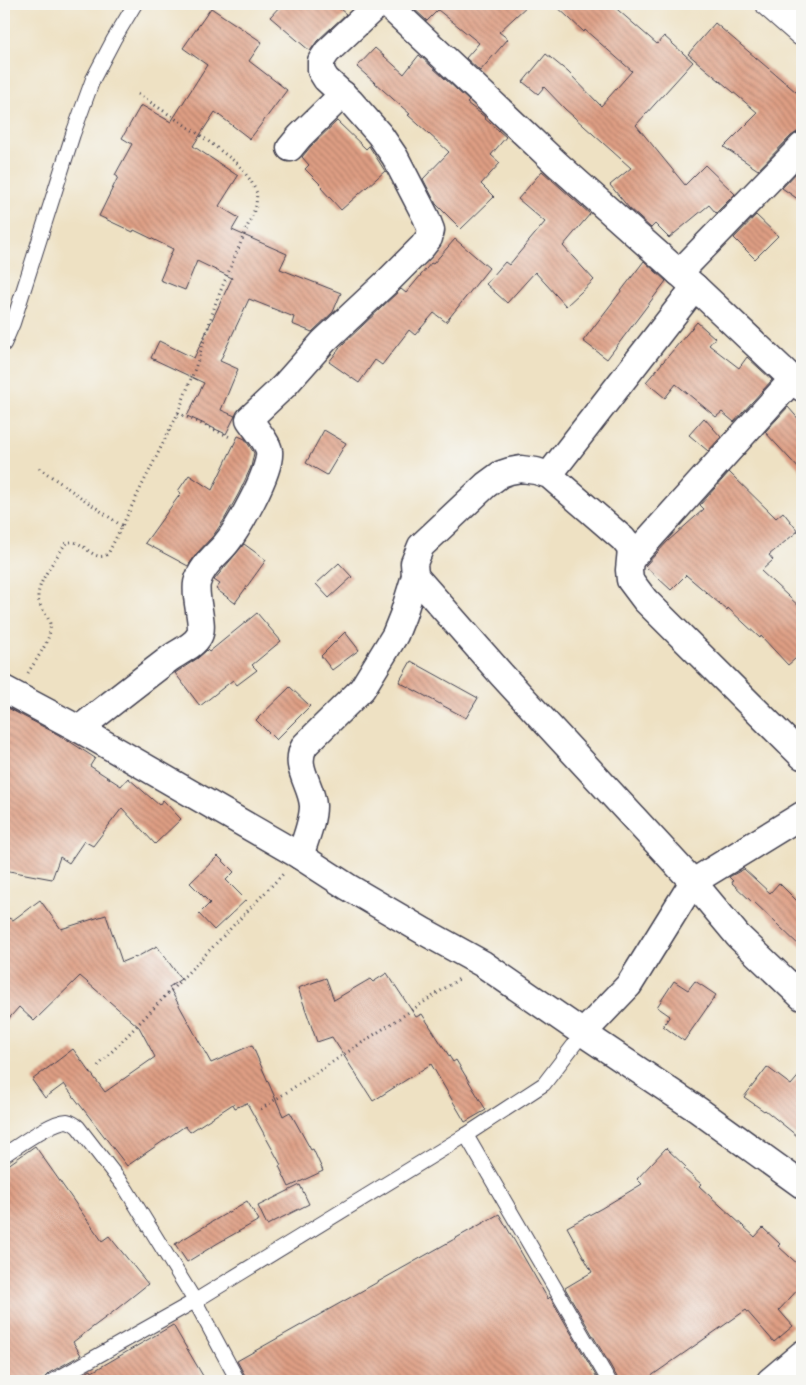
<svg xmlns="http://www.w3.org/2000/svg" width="806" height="1385" font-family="Pangolin,sans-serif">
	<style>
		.building { fill: url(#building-back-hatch) }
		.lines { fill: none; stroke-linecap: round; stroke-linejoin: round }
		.service-casing { stroke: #413f4f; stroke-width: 16 }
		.minor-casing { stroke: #413f4f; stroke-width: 29 }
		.trunk-casing { stroke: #413f4f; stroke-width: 30 }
		.path { stroke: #413f4f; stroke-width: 3; stroke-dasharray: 1 4; stroke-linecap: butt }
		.service { stroke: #fff; stroke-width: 14 }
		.minor { stroke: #fff; stroke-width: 26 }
		.trunk { stroke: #fff; stroke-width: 28 }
	</style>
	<defs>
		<pattern id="building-back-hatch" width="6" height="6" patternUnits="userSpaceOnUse" patternTransform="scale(1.25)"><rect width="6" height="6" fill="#de9e83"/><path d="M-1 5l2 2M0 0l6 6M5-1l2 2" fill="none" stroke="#b4806c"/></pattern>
	</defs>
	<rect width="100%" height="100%" fill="#f6f6f2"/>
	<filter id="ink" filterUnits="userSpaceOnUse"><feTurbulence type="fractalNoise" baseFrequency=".02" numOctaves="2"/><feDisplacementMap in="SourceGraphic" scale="10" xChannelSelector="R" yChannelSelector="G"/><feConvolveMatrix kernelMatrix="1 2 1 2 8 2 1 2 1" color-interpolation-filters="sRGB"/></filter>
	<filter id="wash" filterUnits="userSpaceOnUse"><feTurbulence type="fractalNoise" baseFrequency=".0096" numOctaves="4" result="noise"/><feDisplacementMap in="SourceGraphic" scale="20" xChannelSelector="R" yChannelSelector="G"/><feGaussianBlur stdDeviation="1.12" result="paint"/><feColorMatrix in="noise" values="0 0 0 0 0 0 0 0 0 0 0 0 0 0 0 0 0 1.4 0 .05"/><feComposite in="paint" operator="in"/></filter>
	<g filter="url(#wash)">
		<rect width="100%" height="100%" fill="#eee1c3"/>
		<g id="blocks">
			<g class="building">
				<polygon points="282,4 334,4 346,14 317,41 310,51 270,17"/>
				<polygon points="409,4 529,4 499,32 508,39 480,71 466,58 479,43 438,10 427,21"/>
				<polygon points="554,4 611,4 657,44 664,36 693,62 636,125 685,185 705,165 735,194 716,213 709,205 669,238 655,224 651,228 629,208 610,185 631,168 565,109 544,87 538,94 523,82 546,54 568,72 601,106 632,71 585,30 584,32"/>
				<polygon points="211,8 262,42 249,61 287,90 250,139 215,112 193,146 238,176 219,206 239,218 232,230 287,254 280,269 341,293 333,312 312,332 292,324 294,317 249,299 220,361 238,369 221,410 235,416 226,434 187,416 204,383 151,358 159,341 194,358 232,278 197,261 185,290 160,280 173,249 134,230 133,232 99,216 118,177 115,175 132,144 122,138 141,105 171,122 207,65 183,48"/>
				<polygon points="715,23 802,97 802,131 797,132 791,136 758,170 724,147 758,113 688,54"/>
				<polygon points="375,48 404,74 419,55 469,101 467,103 485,117 484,118 506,137 491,155 500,163 481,184 494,197 461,229 436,204 423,179 449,152 408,115 410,114 357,67"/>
				<polygon points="337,121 366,149 369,146 385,171 341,210 321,188 323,187 305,169 309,165 302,157 311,146"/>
				<polygon points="802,167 802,202 782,188"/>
				<polygon points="542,171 590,214 563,246 594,280 566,306 535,272 507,303 486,284 505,262 509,265 545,222 518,199"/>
				<polygon points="756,215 778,236 755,259 734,238"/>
				<polygon points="455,239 489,268 446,322 434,313 415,335 409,330 382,365 375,360 359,383 329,362 343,344 401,289 406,293 431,263 433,264"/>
				<polygon points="644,261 666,281 607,359 583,341"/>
				<polygon points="697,322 715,338 709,345 739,368 747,357 772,380 734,422 722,412 716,417 676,384 665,398 646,382"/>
				<polygon points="788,407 802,423 802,472 765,432"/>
				<polygon points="704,418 721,437 708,451 689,435"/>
				<polygon points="324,430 346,443 327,475 306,463"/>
				<polygon points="238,436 245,439 254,453 251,467 239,493 224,520 213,536 197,553 188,566 145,543 181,493 178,491 189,475 212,490"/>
				<polygon points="729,472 776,518 783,512 798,531 769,555 773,560 761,571 802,609 802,653 788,665 761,636 760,638 728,608 727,610 686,575 671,590 645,566 668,541 704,509 700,505"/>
				<polygon points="244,544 266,560 235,603 216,589 220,584 214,580"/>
				<polygon points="339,563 352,577 329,598 316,584"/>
				<polygon points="257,613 281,641 252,665 257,670 237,685 233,680 200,706 175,673 198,658 207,650 209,652"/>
				<polygon points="345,632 359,650 332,670 321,656"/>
				<polygon points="411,661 478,698 466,718 399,682"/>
				<polygon points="290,687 310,706 276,740 256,720"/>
				<polygon points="4,706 59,735 68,742 69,741 95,758 90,766 121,786 128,778 159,805 163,800 181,819 155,844 122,808 93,846 84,841 69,863 60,857 52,879 4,870"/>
				<polygon points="218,856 234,872 226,880 246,900 214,930 199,914 210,903 190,883"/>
				<polygon points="744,869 770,893 779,883 802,906 802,948 753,901 752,902 732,883 733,881 729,877"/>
				<polygon points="40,900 61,929 106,915 122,962 134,957 135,958 157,946 181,979 169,987 211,1063 252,1045 283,1116 290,1112 311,1150 313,1149 323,1171 289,1187 279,1166 281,1165 247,1103 235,1108 233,1104 190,1132 185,1126 127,1166 64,1084 45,1098 32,1080 73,1049 105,1092 155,1057 139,1027 80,976 34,1021 19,1007 4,1024 4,916 13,920"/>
				<polygon points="387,973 416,1017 422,1014 453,1062 456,1060 486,1110 465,1122 431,1064 373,1101 332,1037 317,1042 298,988 326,978 334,1000 370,979 373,982"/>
				<polygon points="674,981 688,990 695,981 716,995 684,1041 663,1026 670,1016 657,1007"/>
				<polygon points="767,1067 791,1085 802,1072 802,1140 765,1110 764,1111 744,1097"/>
				<polygon points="35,1146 102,1241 109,1236 148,1284 113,1312 73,1342 81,1355 49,1373 45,1377 44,1381 4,1381 4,1168"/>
				<polygon points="666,1148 686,1167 684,1169 701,1184 699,1186 755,1237 763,1228 780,1244 778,1246 802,1268 802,1285 779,1310 793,1326 774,1342 746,1310 644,1381 618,1381 617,1377 565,1288 592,1272 567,1227 602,1208 642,1184 637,1179"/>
				<polygon points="300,1185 309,1204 267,1225 258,1206"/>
				<polygon points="247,1201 259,1220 218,1243 187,1262 175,1244"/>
				<polygon points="499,1214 548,1299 550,1297 599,1381 248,1381 237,1361"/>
				<polygon points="173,1325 206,1381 70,1381 91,1370 92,1372"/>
			</g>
		</g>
	</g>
	<g filter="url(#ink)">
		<use href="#blocks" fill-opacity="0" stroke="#413f4f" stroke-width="1"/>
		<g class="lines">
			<defs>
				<g id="service">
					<polyline points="4,344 13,323 73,134 93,79 114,39 135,4"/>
					<polyline points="466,1135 609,1381"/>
					<path d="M4,1155C18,1146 52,1121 67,1121C71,1122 75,1124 78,1127L126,1189L195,1301L53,1381"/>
					<polyline points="238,1381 195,1301 466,1135 544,1084 583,1033"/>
				</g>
				<g id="minor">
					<polyline points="387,4 557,164 695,287 802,388"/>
					<polyline points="290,148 300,136 343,94"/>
					<polyline points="679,273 802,146"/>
					<polyline points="549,475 695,287"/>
					<polyline points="631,559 793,379"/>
					<polyline points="415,576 501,674 693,882 738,936 802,997"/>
					<polyline points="4,689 79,729 300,856 348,887 425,932 483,964 583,1033 629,985 693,882 802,815"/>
					<path d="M79,729C109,705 139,682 169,659C178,652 194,646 199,636C205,625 194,598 197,583C201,567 214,557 224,546C237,531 272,470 269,451C268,443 254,427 249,419L284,386L324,341L386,283L422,247L429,238L431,230L426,217L395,157L380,135L351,102L326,79L321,71V61L327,52L378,4"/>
					<path d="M300,856C305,840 313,822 313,806C312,784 292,767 305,745L362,689L395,635L403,615L415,576L414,563L421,546L486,485L501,474L510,471L521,469L536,471L549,475L623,539L631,549L629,570L630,580L645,600L802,756"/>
					<polyline points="583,1033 698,1110 802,1185"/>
					<polyline points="770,1381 802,1354"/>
				</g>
				<polyline id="trunk" points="770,4 802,32"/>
			</defs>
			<use href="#service" class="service-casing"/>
			<use href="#minor" class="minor-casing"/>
			<use href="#trunk" class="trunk-casing"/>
			<g class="path">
				<polyline points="178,413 230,437"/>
				<polyline points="39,468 122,526"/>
				<path d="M28,673C35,661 53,638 50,624C48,614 38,607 38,596C39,579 57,558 65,544C82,534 92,565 108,554L178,413L197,363L216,302L256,206L257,193L251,181L238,164L200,135L138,94"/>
				<polyline points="98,1066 283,874"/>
				<polyline points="261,1109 459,979"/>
			</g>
			<use href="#service" class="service"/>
			<use href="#minor" class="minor"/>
			<use href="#trunk" class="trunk"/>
		</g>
	</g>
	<rect width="806" height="1385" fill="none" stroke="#f6f6f2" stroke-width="20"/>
</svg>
